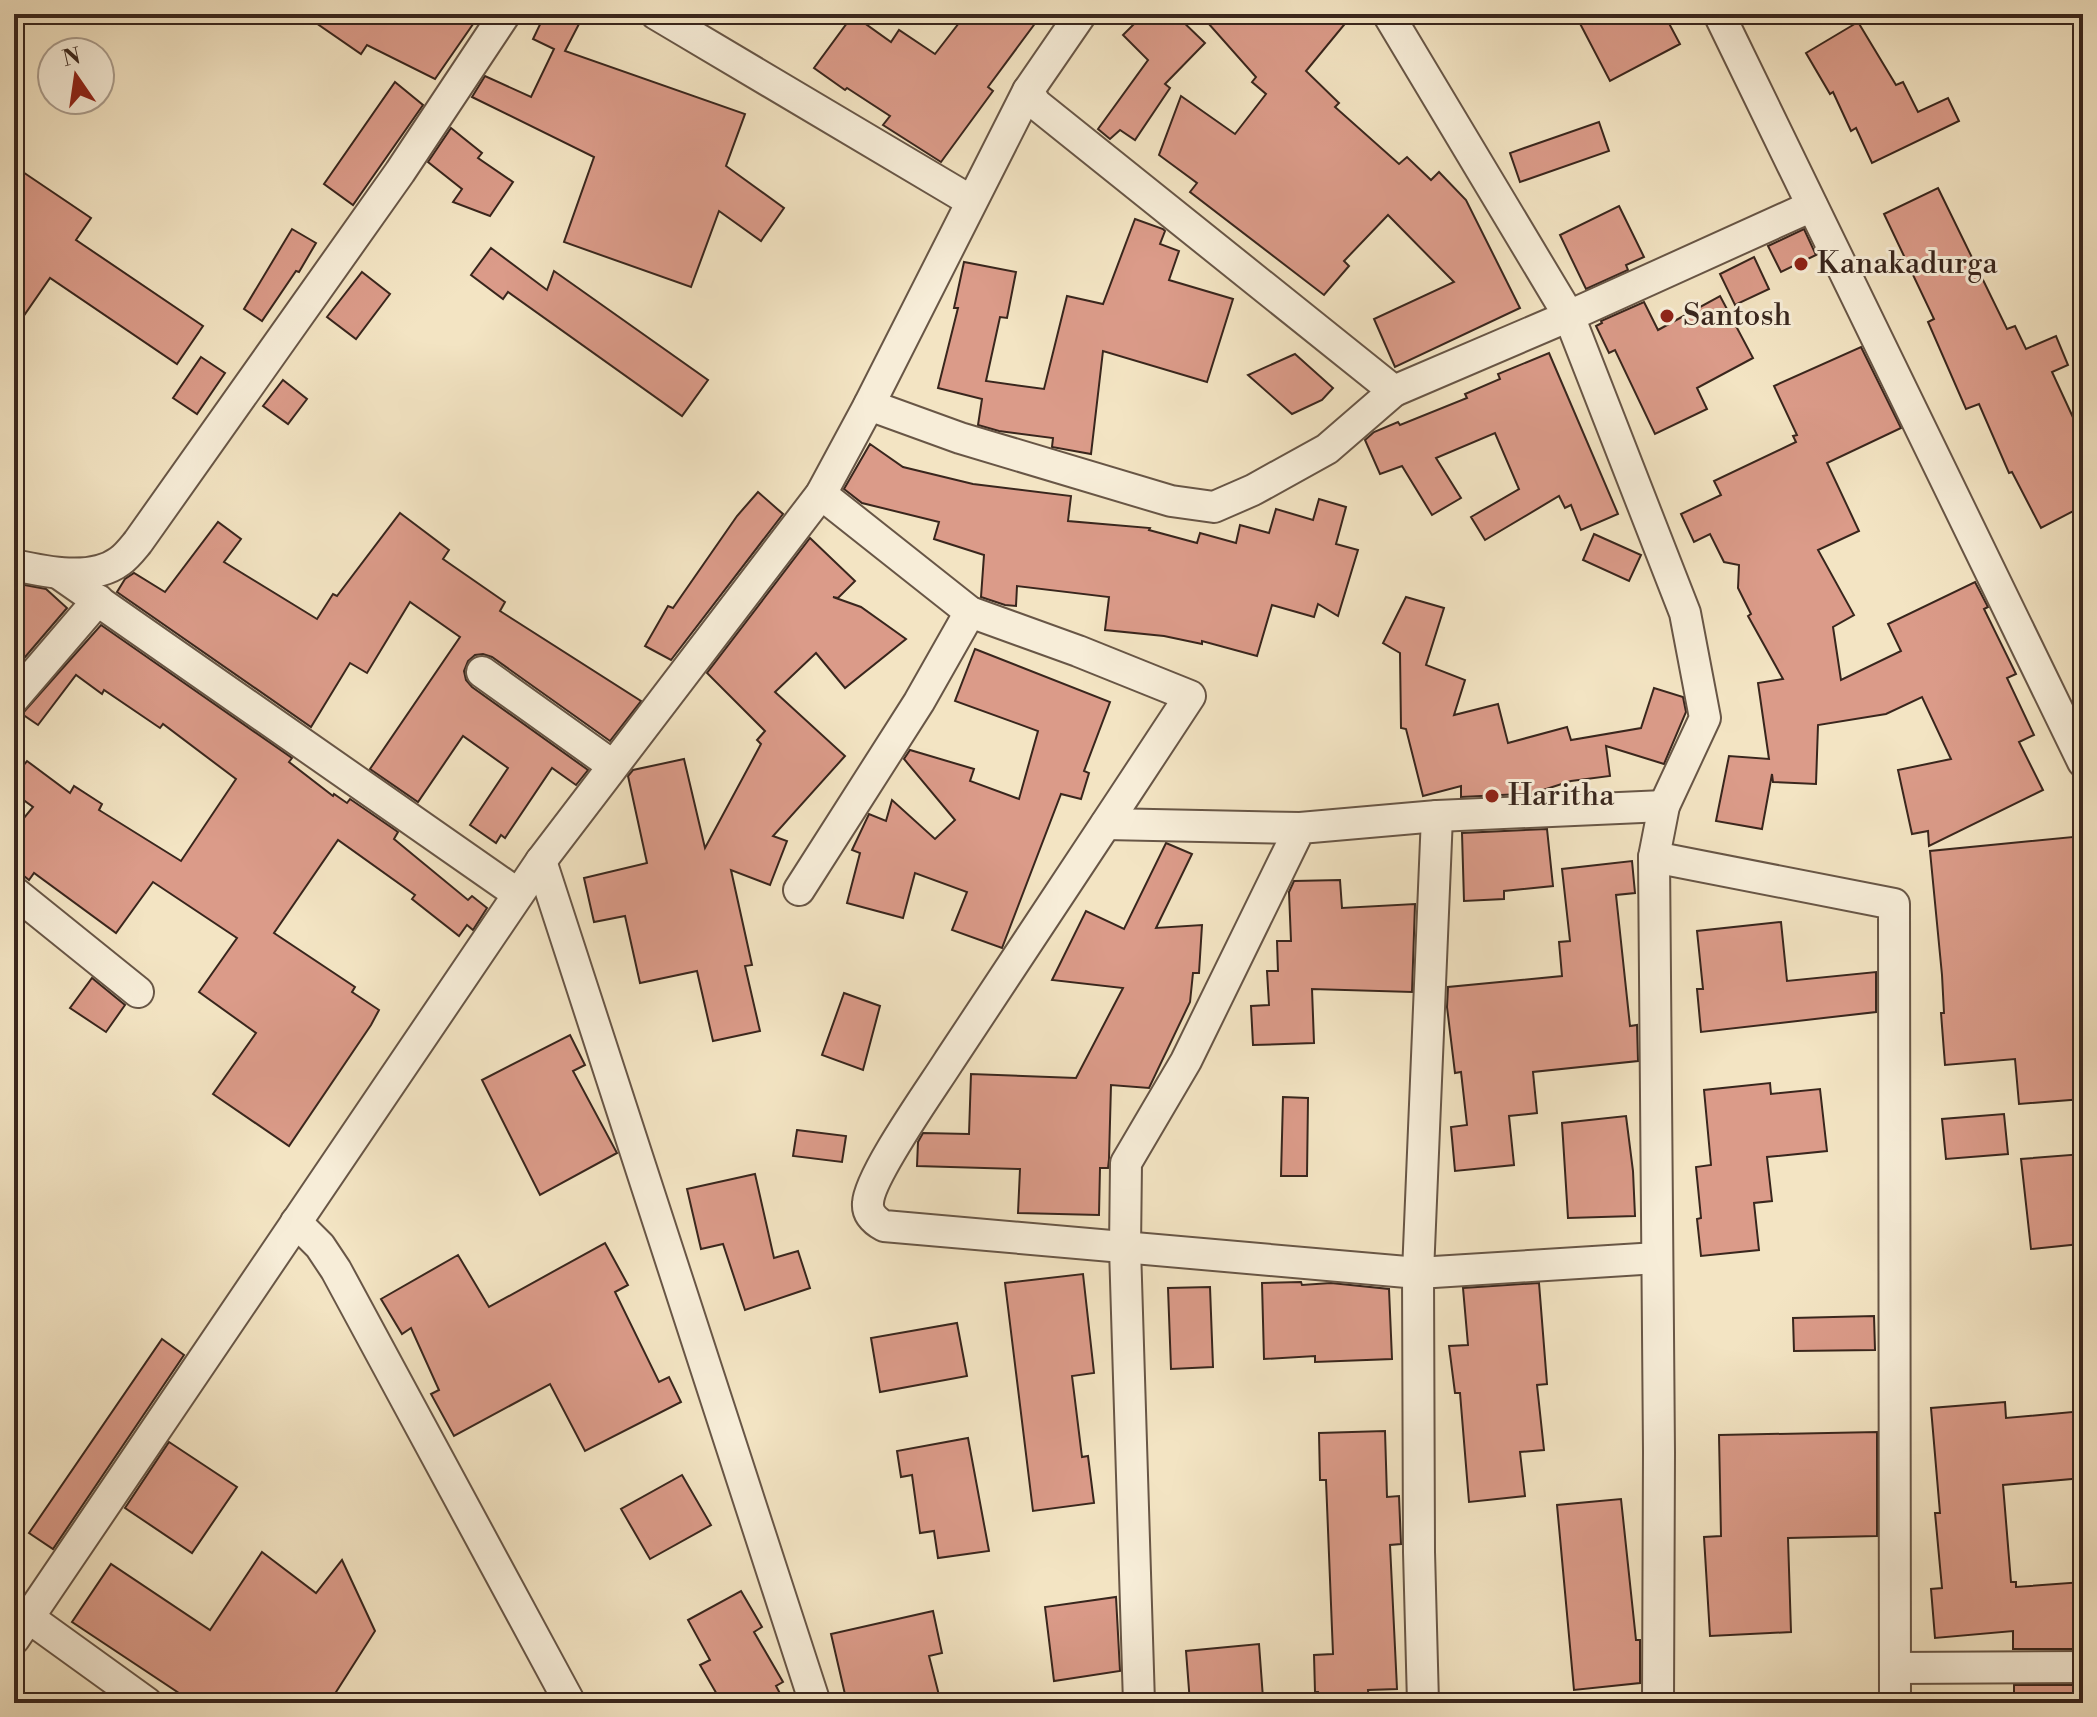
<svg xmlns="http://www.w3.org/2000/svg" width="2097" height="1717" font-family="'Libre Bodoni',serif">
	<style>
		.building { fill: #db9b89; stroke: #39261d; stroke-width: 2 }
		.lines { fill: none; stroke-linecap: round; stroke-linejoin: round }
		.street-casing { stroke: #685646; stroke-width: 34 }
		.street { stroke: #f7edd8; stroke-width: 30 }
		.poi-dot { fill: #8f2418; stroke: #f7edd8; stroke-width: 3 }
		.labels { text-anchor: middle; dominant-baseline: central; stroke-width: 6; stroke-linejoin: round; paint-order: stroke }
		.poi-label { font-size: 30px; fill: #39261d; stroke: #f7edd8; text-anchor: start }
	</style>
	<rect width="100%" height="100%" fill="#f3e4c3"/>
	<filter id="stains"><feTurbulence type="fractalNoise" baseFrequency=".0025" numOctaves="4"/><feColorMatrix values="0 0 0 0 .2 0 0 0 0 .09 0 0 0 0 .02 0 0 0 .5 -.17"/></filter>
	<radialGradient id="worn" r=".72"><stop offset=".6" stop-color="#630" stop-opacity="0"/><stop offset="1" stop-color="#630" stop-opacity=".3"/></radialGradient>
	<g class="building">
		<polygon points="303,14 480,14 435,79 367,45 361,54"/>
		<polygon points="545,14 558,14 579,24 565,51 745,114 726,166 784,208 761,241 719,211 691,287 564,242 594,157 472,97 485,76 531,97 554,49 533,39"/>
		<polygon points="966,14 1042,14 988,87 993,91 941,162 883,125 890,116 847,88 845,90 814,68 853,15 891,42 899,30 935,54"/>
		<polygon points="1144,14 1175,14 1205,43 1165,84 1170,88 1135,140 1120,130 1110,139 1098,129 1148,60 1123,35"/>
		<polygon points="1200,14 1353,14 1306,71 1339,103 1335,107 1399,164 1407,157 1431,180 1439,172 1466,200 1520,308 1395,367 1374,319 1454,282 1388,215 1344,261 1349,266 1324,295 1190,192 1197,183 1159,155 1181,96 1235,134 1266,94 1252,82 1256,77"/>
		<polygon points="1575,14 1664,14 1680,44 1610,81"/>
		<polygon points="1858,22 1896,85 1903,82 1918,112 1948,98 1959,121 1872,163 1856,128 1851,131 1833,92 1830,94 1806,53"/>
		<polygon points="395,82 423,105 353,205 324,184"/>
		<polygon points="1599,122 1609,151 1520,182 1510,153"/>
		<polygon points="451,128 482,153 478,158 513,182 490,216 453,202 462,189 428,162"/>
		<polygon points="14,166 91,218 76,240 203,326 177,364 50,278 14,330"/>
		<polygon points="1938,188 2007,329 2015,326 2026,349 2056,336 2068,365 2052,372 2083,439 2083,506 2041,528 2012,472 2009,473 1979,404 1966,409 1928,322 1934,319 1884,214"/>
		<polygon points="1619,206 1644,257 1626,265 1628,270 1586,289 1560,235"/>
		<polygon points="1135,219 1163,229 1165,231 1160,244 1179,251 1169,280 1233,299 1207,382 1103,351 1091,454 1052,447 1053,438 999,431 978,425 982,399 938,388 958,308 954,308 964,262 1016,272 1007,318 1000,317 986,381 1044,389 1067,296 1103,304"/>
		<polygon points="292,229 316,243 299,272 296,271 262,321 244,309"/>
		<polygon points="1804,229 1816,255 1781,272 1768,246"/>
		<polygon points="491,248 547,290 554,271 708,380 682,416 508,292 503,299 471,275"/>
		<polygon points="1754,257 1769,289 1735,305 1720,274"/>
		<polygon points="362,272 390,294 356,339 327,317"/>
		<polygon points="1720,296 1753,358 1697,388 1707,409 1655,434 1615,350 1609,353 1596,326 1602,323 1601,321 1644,302 1658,330"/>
		<polygon points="1861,347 1901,428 1827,463 1859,531 1818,550 1854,615 1833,627 1841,680 1901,651 1888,624 1975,582 1988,607 1984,609 2016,674 2007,678 2034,735 2019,742 2043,790 1929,846 1928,831 1912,834 1898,770 1951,759 1922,697 1886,714 1818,725 1816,784 1773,782 1772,774 1762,829 1716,821 1729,756 1769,759 1758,683 1783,679 1748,616 1751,614 1738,588 1739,565 1724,562 1710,534 1694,542 1681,514 1721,495 1714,481 1796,442 1793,436 1797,435 1774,386"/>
		<polygon points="1549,353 1618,514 1581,530 1571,505 1565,508 1559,496 1485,540 1471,517 1519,489 1495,433 1436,458 1461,498 1432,515 1402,466 1380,474 1365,440 1374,432 1398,422 1400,425 1467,398 1465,394 1500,379 1498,374"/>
		<polygon points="1295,354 1333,388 1322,400 1292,414 1248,375"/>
		<polygon points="201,357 225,373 197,414 173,398"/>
		<polygon points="283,380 307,399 288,424 263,406"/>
		<polygon points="870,444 903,467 973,484 1071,496 1068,521 1150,528 1149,530 1197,543 1200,533 1236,543 1240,525 1269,533 1276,509 1313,520 1319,499 1346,507 1336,544 1358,550 1338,616 1318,604 1314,617 1272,605 1257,656 1202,641 1202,644 1164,636 1105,630 1109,597 1017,586 1016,606 1005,605 981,597 984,555 934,539 939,522 862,503 844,489"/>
		<polygon points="758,492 783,514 671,660 645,646 668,606 673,608 737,516"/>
		<polygon points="400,513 449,550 443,559 505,602 500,611 641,701 610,741 492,657 483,654 475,655 468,661 464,671 466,680 472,687 588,770 576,785 552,768 505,838 501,835 496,843 470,825 508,768 463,736 418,802 370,769 460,637 410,602 367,673 350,663 311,727 117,592 125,579 134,573 165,592 218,522 241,539 224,562 317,619 333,594 337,596"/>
		<polygon points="1594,534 1641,555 1629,581 1583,560"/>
		<polygon points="810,538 855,581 838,598 833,597 861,607 906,639 845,688 816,653 775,692 845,756 773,836 787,841 770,885 731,870 752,965 745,966 760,1031 713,1041 697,971 640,983 625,916 594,922 584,878 647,863 628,776 633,770 684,759 705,848 761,744 757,740 765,731 707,673"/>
		<polygon points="14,583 46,589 67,608 14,670"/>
		<polygon points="1406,597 1444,608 1426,665 1465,680 1454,715 1498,704 1508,743 1567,727 1571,740 1641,728 1654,688 1683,697 1686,712 1664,764 1606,746 1610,776 1571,781 1543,790 1543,793 1461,797 1461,786 1423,796 1406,729 1401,728 1400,653 1383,643"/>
		<polygon points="101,625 292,758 289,762 333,796 334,794 347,803 350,799 398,832 394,839 400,844 468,900 472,896 487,908 473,930 467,925 459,936 412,899 415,895 338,840 274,933 355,987 352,992 379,1010 371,1025 289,1146 213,1094 256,1033 199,992 237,938 153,882 116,933 34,873 29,880 14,868 14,830 33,807 14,793 14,777 27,761 70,793 74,786 102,804 99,810 181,861 236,779 163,724 160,728 104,690 102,694 76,675 38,725 22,714"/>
		<polygon points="975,649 1110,702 1084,771 1089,773 1081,799 1061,794 1002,948 952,930 967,892 915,873 903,918 847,903 860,853 852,850 869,814 886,821 892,800 935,839 955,820 904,759 910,750 974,769 970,781 1019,799 1038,731 955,701"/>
		<polygon points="1547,829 1553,886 1504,891 1504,899 1464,901 1462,833"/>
		<polygon points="2083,836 2083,1099 2019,1104 2015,1059 1945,1065 1941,1013 1944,1013 1942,975 1930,851"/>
		<polygon points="1166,843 1192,854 1156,928 1202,925 1199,973 1193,973 1190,1002 1149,1088 1111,1085 1109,1159 1108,1168 1100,1168 1099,1215 1018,1213 1020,1169 917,1166 918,1142 923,1133 969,1134 971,1074 1076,1078 1123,988 1052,980 1086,911 1124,929"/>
		<polygon points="1632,861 1635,893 1616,895 1630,1026 1637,1025 1638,1061 1533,1072 1537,1113 1509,1116 1514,1165 1455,1171 1451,1127 1467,1125 1461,1072 1455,1073 1447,1007 1448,987 1562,976 1559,942 1570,941 1562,869"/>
		<polygon points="1340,880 1342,908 1415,904 1412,992 1312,989 1314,1043 1253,1045 1251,1006 1269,1005 1267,971 1278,971 1277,941 1291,941 1289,892 1294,881"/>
		<polygon points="1781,922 1787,981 1876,972 1876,1012 1701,1032 1697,989 1703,989 1697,931"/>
		<polygon points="92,978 125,1005 106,1032 70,1008"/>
		<polygon points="844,993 880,1006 863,1070 822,1055"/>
		<polygon points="570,1035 585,1065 573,1071 617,1153 540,1195 482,1080"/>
		<polygon points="1770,1083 1771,1094 1820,1089 1827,1151 1767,1157 1772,1201 1754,1203 1759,1250 1701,1256 1697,1219 1701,1218 1696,1167 1711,1165 1704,1090"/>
		<polygon points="1283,1097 1308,1098 1307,1176 1281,1176"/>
		<polygon points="2004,1114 2008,1154 1946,1159 1942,1119"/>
		<polygon points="1626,1116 1633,1171 1635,1216 1568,1218 1562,1123"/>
		<polygon points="797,1130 846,1136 842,1162 793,1156"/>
		<polygon points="2083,1154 2083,1192 2076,1192 2080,1244 2031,1249 2021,1159"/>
		<polygon points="755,1174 774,1258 798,1251 810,1288 745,1310 723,1244 701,1249 687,1189"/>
		<polygon points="605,1243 628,1285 615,1292 659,1382 669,1377 681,1402 585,1451 550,1384 454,1436 431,1394 439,1390 411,1328 402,1334 381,1299 458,1255 489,1307"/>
		<polygon points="1083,1274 1094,1373 1072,1376 1082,1457 1088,1456 1094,1503 1033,1511 1005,1283"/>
		<polygon points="1301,1282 1302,1285 1331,1283 1389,1289 1392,1359 1315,1362 1315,1356 1264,1359 1262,1283"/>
		<polygon points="1539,1283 1547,1384 1537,1385 1544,1450 1520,1452 1525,1496 1469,1502 1460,1393 1455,1393 1449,1346 1468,1345 1463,1288"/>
		<polygon points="1210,1287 1213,1367 1171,1369 1168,1288"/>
		<polygon points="1874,1316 1875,1350 1794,1351 1793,1318"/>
		<polygon points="957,1323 967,1376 880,1392 871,1338"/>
		<polygon points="162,1339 184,1355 53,1549 29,1533"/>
		<polygon points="2005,1402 2006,1418 2083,1411 2083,1478 2003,1485 2011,1582 2016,1582 2016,1587 2083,1582 2083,1649 2013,1649 2013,1631 1935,1638 1931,1589 1942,1588 1935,1513 1940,1513 1931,1408"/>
		<polygon points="1385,1431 1387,1497 1399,1496 1401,1544 1390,1545 1397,1689 1368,1690 1369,1703 1319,1703 1318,1692 1315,1692 1314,1655 1333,1654 1326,1480 1320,1480 1319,1433"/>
		<polygon points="1877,1432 1877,1536 1788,1538 1791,1632 1710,1636 1704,1537 1721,1536 1719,1435"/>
		<polygon points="968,1438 989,1551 938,1558 934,1531 920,1533 912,1475 901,1477 897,1451"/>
		<polygon points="169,1442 237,1487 192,1553 125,1508"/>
		<polygon points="682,1475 711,1525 650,1559 621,1509"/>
		<polygon points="1621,1499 1636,1640 1640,1640 1640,1683 1574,1690 1557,1505"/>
		<polygon points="262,1552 316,1593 342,1560 375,1631 329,1703 194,1703 72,1622 111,1564 210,1630"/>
		<polygon points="741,1591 762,1627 754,1632 783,1682 776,1686 785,1703 722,1703 700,1665 710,1660 688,1620"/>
		<polygon points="1116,1597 1120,1671 1054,1681 1045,1607"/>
		<polygon points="933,1611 942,1653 929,1656 941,1703 847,1703 831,1634"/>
		<polygon points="1259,1644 1263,1698 1190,1703 1186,1651"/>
		<rect x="2014" y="1685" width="69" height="18"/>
	</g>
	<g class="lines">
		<defs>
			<g id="street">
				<polyline points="656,14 971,201"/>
				<polyline points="1719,14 2083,762"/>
				<polyline points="1028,91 1036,104 1394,391 1569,316 1388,14"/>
				<polyline points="869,405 960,438 1171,501 1214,507 1253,490 1327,449 1394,391"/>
				<path d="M821,494L970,612L1078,651L1190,696C1110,818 1029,940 949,1061C932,1088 869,1176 868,1203C867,1214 875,1221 884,1226L1418,1273L1657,1258"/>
				<path d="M14,565C46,572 92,582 120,561C127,556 133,548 138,542L400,172L505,14"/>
				<polyline points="58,573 518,894"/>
				<polyline points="482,672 612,765"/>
				<polyline points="14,698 98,600"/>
				<polyline points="1106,824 1300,828"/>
				<polyline points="1654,857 1894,904 1895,1703"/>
				<polyline points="541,861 815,1703"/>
				<polyline points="799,890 919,702 970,612"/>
				<polyline points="14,892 138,992"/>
				<polyline points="296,1222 320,1246 336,1270 570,1703"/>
				<polyline points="14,1607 147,1703"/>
				<polyline points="14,1639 541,861 821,494 869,405 1028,91 1081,14"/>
				<polyline points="1895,1668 2083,1667"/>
				<polyline points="1139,1703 1125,1248 1126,1163 1186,1061 1300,828 1437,816 1664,806"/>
				<polyline points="1423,1703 1419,1552 1418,1273 1437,816"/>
				<polyline points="1658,1703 1659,1452 1654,857 1664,806 1705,718 1685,613 1569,316 1812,206"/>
			</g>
		</defs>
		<use href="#street" class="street-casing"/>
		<use href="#street" class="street"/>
	</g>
	<g class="poi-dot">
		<circle cx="1801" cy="264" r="8"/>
		<circle cx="1667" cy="316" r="8"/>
		<circle cx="1492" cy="796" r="8"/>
	</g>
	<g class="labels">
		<g class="poi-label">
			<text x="1817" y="264">Kanakadurga</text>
			<text x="1683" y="316">Santosh</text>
			<text x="1508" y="796">Haritha</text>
		</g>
	</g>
	<rect width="2097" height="1717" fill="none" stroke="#f3e4c3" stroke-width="48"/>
	<rect x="16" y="16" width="2065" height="1685" fill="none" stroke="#39261d" stroke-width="4"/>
	<rect x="24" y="24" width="2049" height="1669" fill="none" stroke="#39261d" stroke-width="2"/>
	<g transform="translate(76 76) rotate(347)"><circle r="38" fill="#f7edd8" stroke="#ab9d8d" stroke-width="2"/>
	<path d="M0-6L14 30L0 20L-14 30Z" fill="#8f2418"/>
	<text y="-12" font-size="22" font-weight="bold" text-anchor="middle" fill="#39261d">N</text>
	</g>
	<rect width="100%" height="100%" filter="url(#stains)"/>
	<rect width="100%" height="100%" fill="url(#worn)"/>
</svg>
